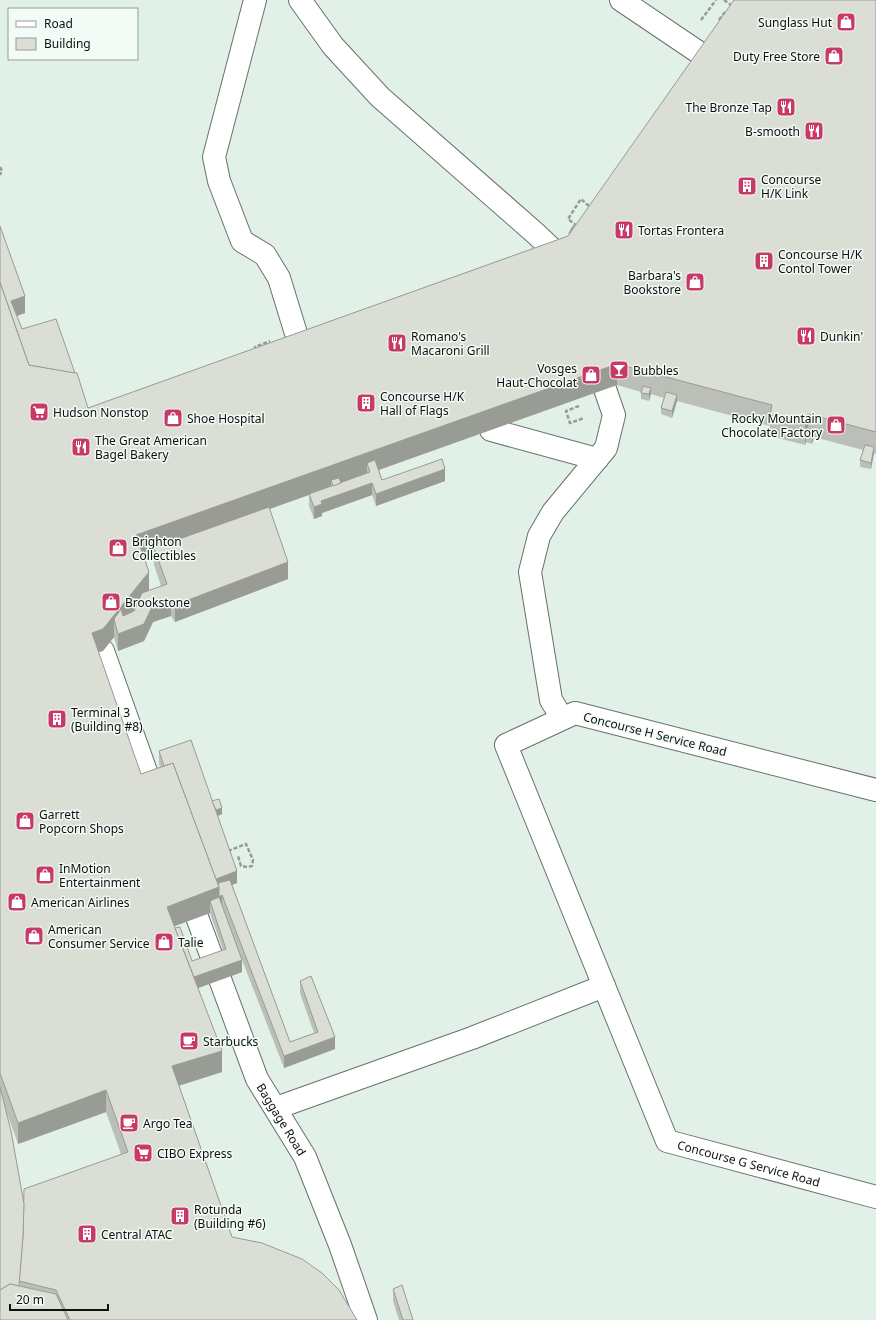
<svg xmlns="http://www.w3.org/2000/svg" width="876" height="1320" font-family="'Noto Sans',sans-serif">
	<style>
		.built { fill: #e1f1e7; fill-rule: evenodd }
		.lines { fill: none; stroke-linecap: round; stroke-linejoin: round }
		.minor-casing { stroke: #69716c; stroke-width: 24 }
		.path { stroke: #959b97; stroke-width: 2.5; stroke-dasharray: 4 2; stroke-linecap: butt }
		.minor { stroke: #fff; stroke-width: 22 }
		.wall { fill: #bbbfb7; fill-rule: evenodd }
		.shaded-wall { fill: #999b95 }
		.building { fill: #daded5; stroke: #999b95 }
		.labels { text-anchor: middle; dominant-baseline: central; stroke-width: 3; stroke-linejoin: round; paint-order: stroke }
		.poi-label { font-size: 12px; fill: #0e110f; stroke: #f2fbf5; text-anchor: start }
		.street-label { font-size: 12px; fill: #0e110f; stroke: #f2fbf5 }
	</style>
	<rect width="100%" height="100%" fill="#f2fbf5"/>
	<path class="built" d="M0,0H876V1320H0ZM9,9H137V59H9Z"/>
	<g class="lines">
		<defs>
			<g id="minor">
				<polyline points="255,0 214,157 219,181 242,241 265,255 279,278 302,353"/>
				<polyline points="300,0 333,46 380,97 535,233 553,250 558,261"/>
				<polyline points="621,0 707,58"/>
				<polyline points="491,430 597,459"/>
				<polyline points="103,651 153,791"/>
				<polyline points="562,718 551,700 530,572 539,536 553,512 606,448 614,415 605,389"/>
				<path id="s1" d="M876,790L575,713L506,745L667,1141L876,1197"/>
				<path id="s2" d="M197,917L257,1079L305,1157L340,1245L366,1320"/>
				<polyline points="276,1108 472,1038 604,986"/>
			</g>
		</defs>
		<use href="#minor" class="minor-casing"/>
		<g class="path">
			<polyline points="724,0 731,5 729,7"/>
			<polyline points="701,20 716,0"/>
			<polyline points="719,20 726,11"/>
			<polyline points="0,167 2,171 0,175"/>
			<polyline points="577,226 568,219 581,199 590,207"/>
			<polyline points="256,350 255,347 270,341"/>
			<polyline points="579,406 566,411 570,423 584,418"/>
			<polyline points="228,851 246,844 253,860 252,866 247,867 241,866 238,856"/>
		</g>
		<use href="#minor" class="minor"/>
	</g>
	<g class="wall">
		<path d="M876,0V454L874,453L871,469L860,467V460L863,450L814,437L812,444L806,442L805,445L770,436V426L677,401L672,418L661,414V408L664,398L651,394L649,401L641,399V392L617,385L379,470L382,480L445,481L376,506L372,495L322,513V516L314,519L309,506V495L270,509L288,579L175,622L171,616L153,622L144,641L118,651L114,637L103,651L98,652L141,774L160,767L159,763V751L212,801L222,814L218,816L237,883L232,885L290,1042L314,1033L300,993V981L335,1049L284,1068L242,960V972L198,988L222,1072L179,1085L232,1237L357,1320H0V226L25,313L17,316L22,329L88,408L568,236L569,233L574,226ZM154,550V565L161,586L149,591L142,554ZM210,913L223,950L192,961L174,926ZM106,1112L121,1154L24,1204L7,1113L18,1144Z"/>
		<polygon points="393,1289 413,1320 399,1320 393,1301"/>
	</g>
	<g class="shaded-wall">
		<polygon points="25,296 25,313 11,318 11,301"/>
		<polygon points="617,364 617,385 370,473 367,463 367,474 333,486 331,480 331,487 154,550 154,548 154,550 136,556 136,535"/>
		<polygon points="651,388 651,394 649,401 649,394"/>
		<polygon points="677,395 677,401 672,418 672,411"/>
		<polygon points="808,414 808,436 806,436 806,442 805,445 805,424"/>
		<polygon points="814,431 814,437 812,444 812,438"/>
		<polygon points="874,447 874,453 871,469 871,463"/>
		<polygon points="445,469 445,481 376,506 376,494"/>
		<polygon points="372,483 372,495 322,513 322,516 314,519 314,507 321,501"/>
		<polygon points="288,562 288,579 175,622 175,605"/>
		<polygon points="149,572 149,593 118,632 114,619 114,637 103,651 92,654 92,633"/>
		<polygon points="171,599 171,616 153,622 144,641 118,651 118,634 153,605"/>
		<polygon points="222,808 222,814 214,817 214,811"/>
		<polygon points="237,871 237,883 219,890 222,895 222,907 210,901 210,913 167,929 167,907 213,880"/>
		<polygon points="242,960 242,972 190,991 190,978"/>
		<polygon points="335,1037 335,1049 284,1068 284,1056"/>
		<polygon points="222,1051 222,1072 172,1088 172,1066"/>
		<polygon points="106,1090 106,1112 18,1144 18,1123"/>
	</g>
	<g class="building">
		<polygon points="734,0 876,0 876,432 808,414 805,424 770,415 772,405 617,364 136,535 149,572 103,629 92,633 141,774 173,763 219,887 167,907 222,1051 172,1066 232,1237 262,1243 302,1259 322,1273 339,1290 357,1320 70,1320 56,1290 19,1281 23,1236 24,1189 128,1152 106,1090 18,1123 0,1073 0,282 29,365 77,373 88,408 568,236"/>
		<polygon points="0,226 25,296 11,301 22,329 56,319 75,373 29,365 0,282"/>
		<polygon points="573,226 574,226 570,233 569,233"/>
		<polygon points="643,386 651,388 649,394 641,393"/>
		<polygon points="666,392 677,395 672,411 661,408"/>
		<polygon points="808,429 814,431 812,438 806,436"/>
		<polygon points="865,445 874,447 871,463 860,460"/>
		<polygon points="442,459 445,469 376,494 372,483 321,501 322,504 314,507 309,494 370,472 367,463 375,460 382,480"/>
		<polygon points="339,478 341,483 333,486 331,480"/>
		<polygon points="269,507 288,562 175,605 171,599 153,605 144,624 118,634 114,619 121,609 123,616 134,611 142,593 167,584 154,548"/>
		<polygon points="191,740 237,871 216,879 173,763 164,766 159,751"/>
		<polygon points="219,799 222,808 216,810 212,801"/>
		<polygon points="230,880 290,1042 318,1032 300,981 311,976 335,1037 284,1056 222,895 219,897 219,887 218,883"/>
		<polygon points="219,897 242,960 194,977 175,928 180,927 192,961 226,949 210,901"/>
		<polygon points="0,1087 11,1131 24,1204 23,1236 19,1286 10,1284 0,1290"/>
		<polygon points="10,1284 56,1294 68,1320 0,1320 0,1290"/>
		<polygon points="402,1285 413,1320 403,1320 393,1289"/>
	</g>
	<defs>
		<symbol id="shop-square" viewBox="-11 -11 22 22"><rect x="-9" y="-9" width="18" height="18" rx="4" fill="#c73967" stroke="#f2fbf5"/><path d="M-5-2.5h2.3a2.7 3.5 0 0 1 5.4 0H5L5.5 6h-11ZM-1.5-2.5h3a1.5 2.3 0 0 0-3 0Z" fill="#fff"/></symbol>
		<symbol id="restaurant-square" viewBox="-11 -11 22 22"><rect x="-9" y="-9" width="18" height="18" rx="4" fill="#c73967" stroke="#f2fbf5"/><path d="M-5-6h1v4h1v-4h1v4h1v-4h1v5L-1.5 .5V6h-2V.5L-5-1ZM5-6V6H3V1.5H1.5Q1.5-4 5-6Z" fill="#fff"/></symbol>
		<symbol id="building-square" viewBox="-11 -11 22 22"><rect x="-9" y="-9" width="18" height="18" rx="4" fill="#c73967" stroke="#f2fbf5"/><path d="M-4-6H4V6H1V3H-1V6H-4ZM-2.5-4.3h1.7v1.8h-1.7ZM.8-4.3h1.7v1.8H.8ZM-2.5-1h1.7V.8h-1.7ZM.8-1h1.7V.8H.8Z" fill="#fff"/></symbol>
		<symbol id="bar-square" viewBox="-11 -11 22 22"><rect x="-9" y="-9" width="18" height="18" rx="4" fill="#c73967" stroke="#f2fbf5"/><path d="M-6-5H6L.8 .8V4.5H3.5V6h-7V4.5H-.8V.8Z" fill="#fff"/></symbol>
		<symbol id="supermarket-square" viewBox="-11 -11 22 22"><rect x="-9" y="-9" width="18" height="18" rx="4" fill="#c73967" stroke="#f2fbf5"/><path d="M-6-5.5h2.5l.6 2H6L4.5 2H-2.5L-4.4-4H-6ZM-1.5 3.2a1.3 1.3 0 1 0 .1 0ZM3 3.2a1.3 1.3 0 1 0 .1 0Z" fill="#fff"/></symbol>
		<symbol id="cafe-square" viewBox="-11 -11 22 22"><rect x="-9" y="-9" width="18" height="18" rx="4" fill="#c73967" stroke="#f2fbf5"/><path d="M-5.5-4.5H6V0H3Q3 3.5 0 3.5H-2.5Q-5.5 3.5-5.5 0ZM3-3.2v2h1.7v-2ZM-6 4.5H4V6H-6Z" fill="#fff"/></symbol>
	</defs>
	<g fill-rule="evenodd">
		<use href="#shop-square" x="835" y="11" width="22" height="22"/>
		<use href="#shop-square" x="823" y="45" width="22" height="22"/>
		<use href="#restaurant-square" x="775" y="96" width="22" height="22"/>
		<use href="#restaurant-square" x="803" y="120" width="22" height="22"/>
		<use href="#building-square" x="736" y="175" width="22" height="22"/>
		<use href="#restaurant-square" x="613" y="219" width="22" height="22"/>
		<use href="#building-square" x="753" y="250" width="22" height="22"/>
		<use href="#shop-square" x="684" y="271" width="22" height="22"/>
		<use href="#restaurant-square" x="795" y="325" width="22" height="22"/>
		<use href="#restaurant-square" x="386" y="332" width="22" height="22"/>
		<use href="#bar-square" x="608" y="359" width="22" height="22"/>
		<use href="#shop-square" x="580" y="364" width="22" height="22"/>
		<use href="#building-square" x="355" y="392" width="22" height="22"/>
		<use href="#supermarket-square" x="28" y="401" width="22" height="22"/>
		<use href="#shop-square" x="162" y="407" width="22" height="22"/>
		<use href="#shop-square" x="825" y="414" width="22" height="22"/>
		<use href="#restaurant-square" x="70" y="436" width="22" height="22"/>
		<use href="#shop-square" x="107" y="537" width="22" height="22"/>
		<use href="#shop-square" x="100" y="591" width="22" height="22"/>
		<use href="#building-square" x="46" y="708" width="22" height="22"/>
		<use href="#shop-square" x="14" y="810" width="22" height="22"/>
		<use href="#shop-square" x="34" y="864" width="22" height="22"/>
		<use href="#shop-square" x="6" y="891" width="22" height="22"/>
		<use href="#shop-square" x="23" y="925" width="22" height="22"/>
		<use href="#shop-square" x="153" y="931" width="22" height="22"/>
		<use href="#cafe-square" x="178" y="1030" width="22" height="22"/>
		<use href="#cafe-square" x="118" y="1112" width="22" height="22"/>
		<use href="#supermarket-square" x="132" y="1142" width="22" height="22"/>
		<use href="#building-square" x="169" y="1205" width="22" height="22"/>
		<use href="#building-square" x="76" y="1223" width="22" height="22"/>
	</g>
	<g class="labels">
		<g class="poi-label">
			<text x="832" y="22" text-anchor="end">Sunglass Hut</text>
			<text x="820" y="56" text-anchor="end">Duty Free Store</text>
			<text x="772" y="107" text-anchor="end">The Bronze Tap</text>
			<text x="800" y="131" text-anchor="end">B-smooth</text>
			<text x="761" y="179">Concourse<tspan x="761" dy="14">H/K Link</tspan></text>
			<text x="638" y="230">Tortas Frontera</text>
			<text x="778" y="254">Concourse H/K<tspan x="778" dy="14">Contol Tower</tspan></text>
			<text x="681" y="275" text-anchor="end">Barbara's<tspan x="681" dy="14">Bookstore</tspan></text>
			<text x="411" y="336">Romano's<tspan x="411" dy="14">Macaroni Grill</tspan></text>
			<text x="820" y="336">Dunkin'</text>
			<text x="577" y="368" text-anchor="end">Vosges<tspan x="577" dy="14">Haut-Chocolat</tspan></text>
			<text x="633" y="370">Bubbles</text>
			<text x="380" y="396">Concourse H/K<tspan x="380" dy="14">Hall of Flags</tspan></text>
			<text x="53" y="412">Hudson Nonstop</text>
			<text x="187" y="418">Shoe Hospital</text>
			<text x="822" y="418" text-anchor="end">Rocky Mountain<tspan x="822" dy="14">Chocolate Factory</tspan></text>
			<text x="95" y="440">The Great American<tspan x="95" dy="14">Bagel Bakery</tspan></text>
			<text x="132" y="541">Brighton<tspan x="132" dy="14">Collectibles</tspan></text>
			<text x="125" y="602">Brookstone</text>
			<text x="71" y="712">Terminal 3<tspan x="71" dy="14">(Building #8)</tspan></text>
			<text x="39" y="814">Garrett<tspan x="39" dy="14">Popcorn Shops</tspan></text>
			<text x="59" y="868">InMotion<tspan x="59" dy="14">Entertainment</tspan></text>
			<text x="31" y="902">American Airlines</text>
			<text x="48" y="929">American<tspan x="48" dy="14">Consumer Service</tspan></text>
			<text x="178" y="942">Talie</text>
			<text x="203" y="1041">Starbucks</text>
			<text x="143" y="1123">Argo Tea</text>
			<text x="157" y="1153">CIBO Express</text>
			<text x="194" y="1209">Rotunda<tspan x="194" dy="14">(Building #6)</tspan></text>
			<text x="101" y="1234">Central ATAC</text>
		</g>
		<g class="street-label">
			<text transform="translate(655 734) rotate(14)">Concourse H Service Road</text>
			<text stroke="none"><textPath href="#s2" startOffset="220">Baggage Road</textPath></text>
			<text stroke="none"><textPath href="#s1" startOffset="899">Concourse G Service Road</textPath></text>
		</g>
	</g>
	<rect x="8" y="8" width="130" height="52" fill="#f2fbf5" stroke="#979d99"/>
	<rect x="16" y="21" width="20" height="6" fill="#ffffff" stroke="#979d99"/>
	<text x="44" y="28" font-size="12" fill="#0e110f">Road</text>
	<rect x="16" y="38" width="20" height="12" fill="#daded5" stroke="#979d99"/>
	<text x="44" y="48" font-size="12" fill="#0e110f">Building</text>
	<path d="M10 1304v6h98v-6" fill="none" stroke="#0e110f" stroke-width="2"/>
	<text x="16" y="1304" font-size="12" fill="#0e110f" stroke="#f2fbf5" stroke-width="3" paint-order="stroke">20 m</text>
</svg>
